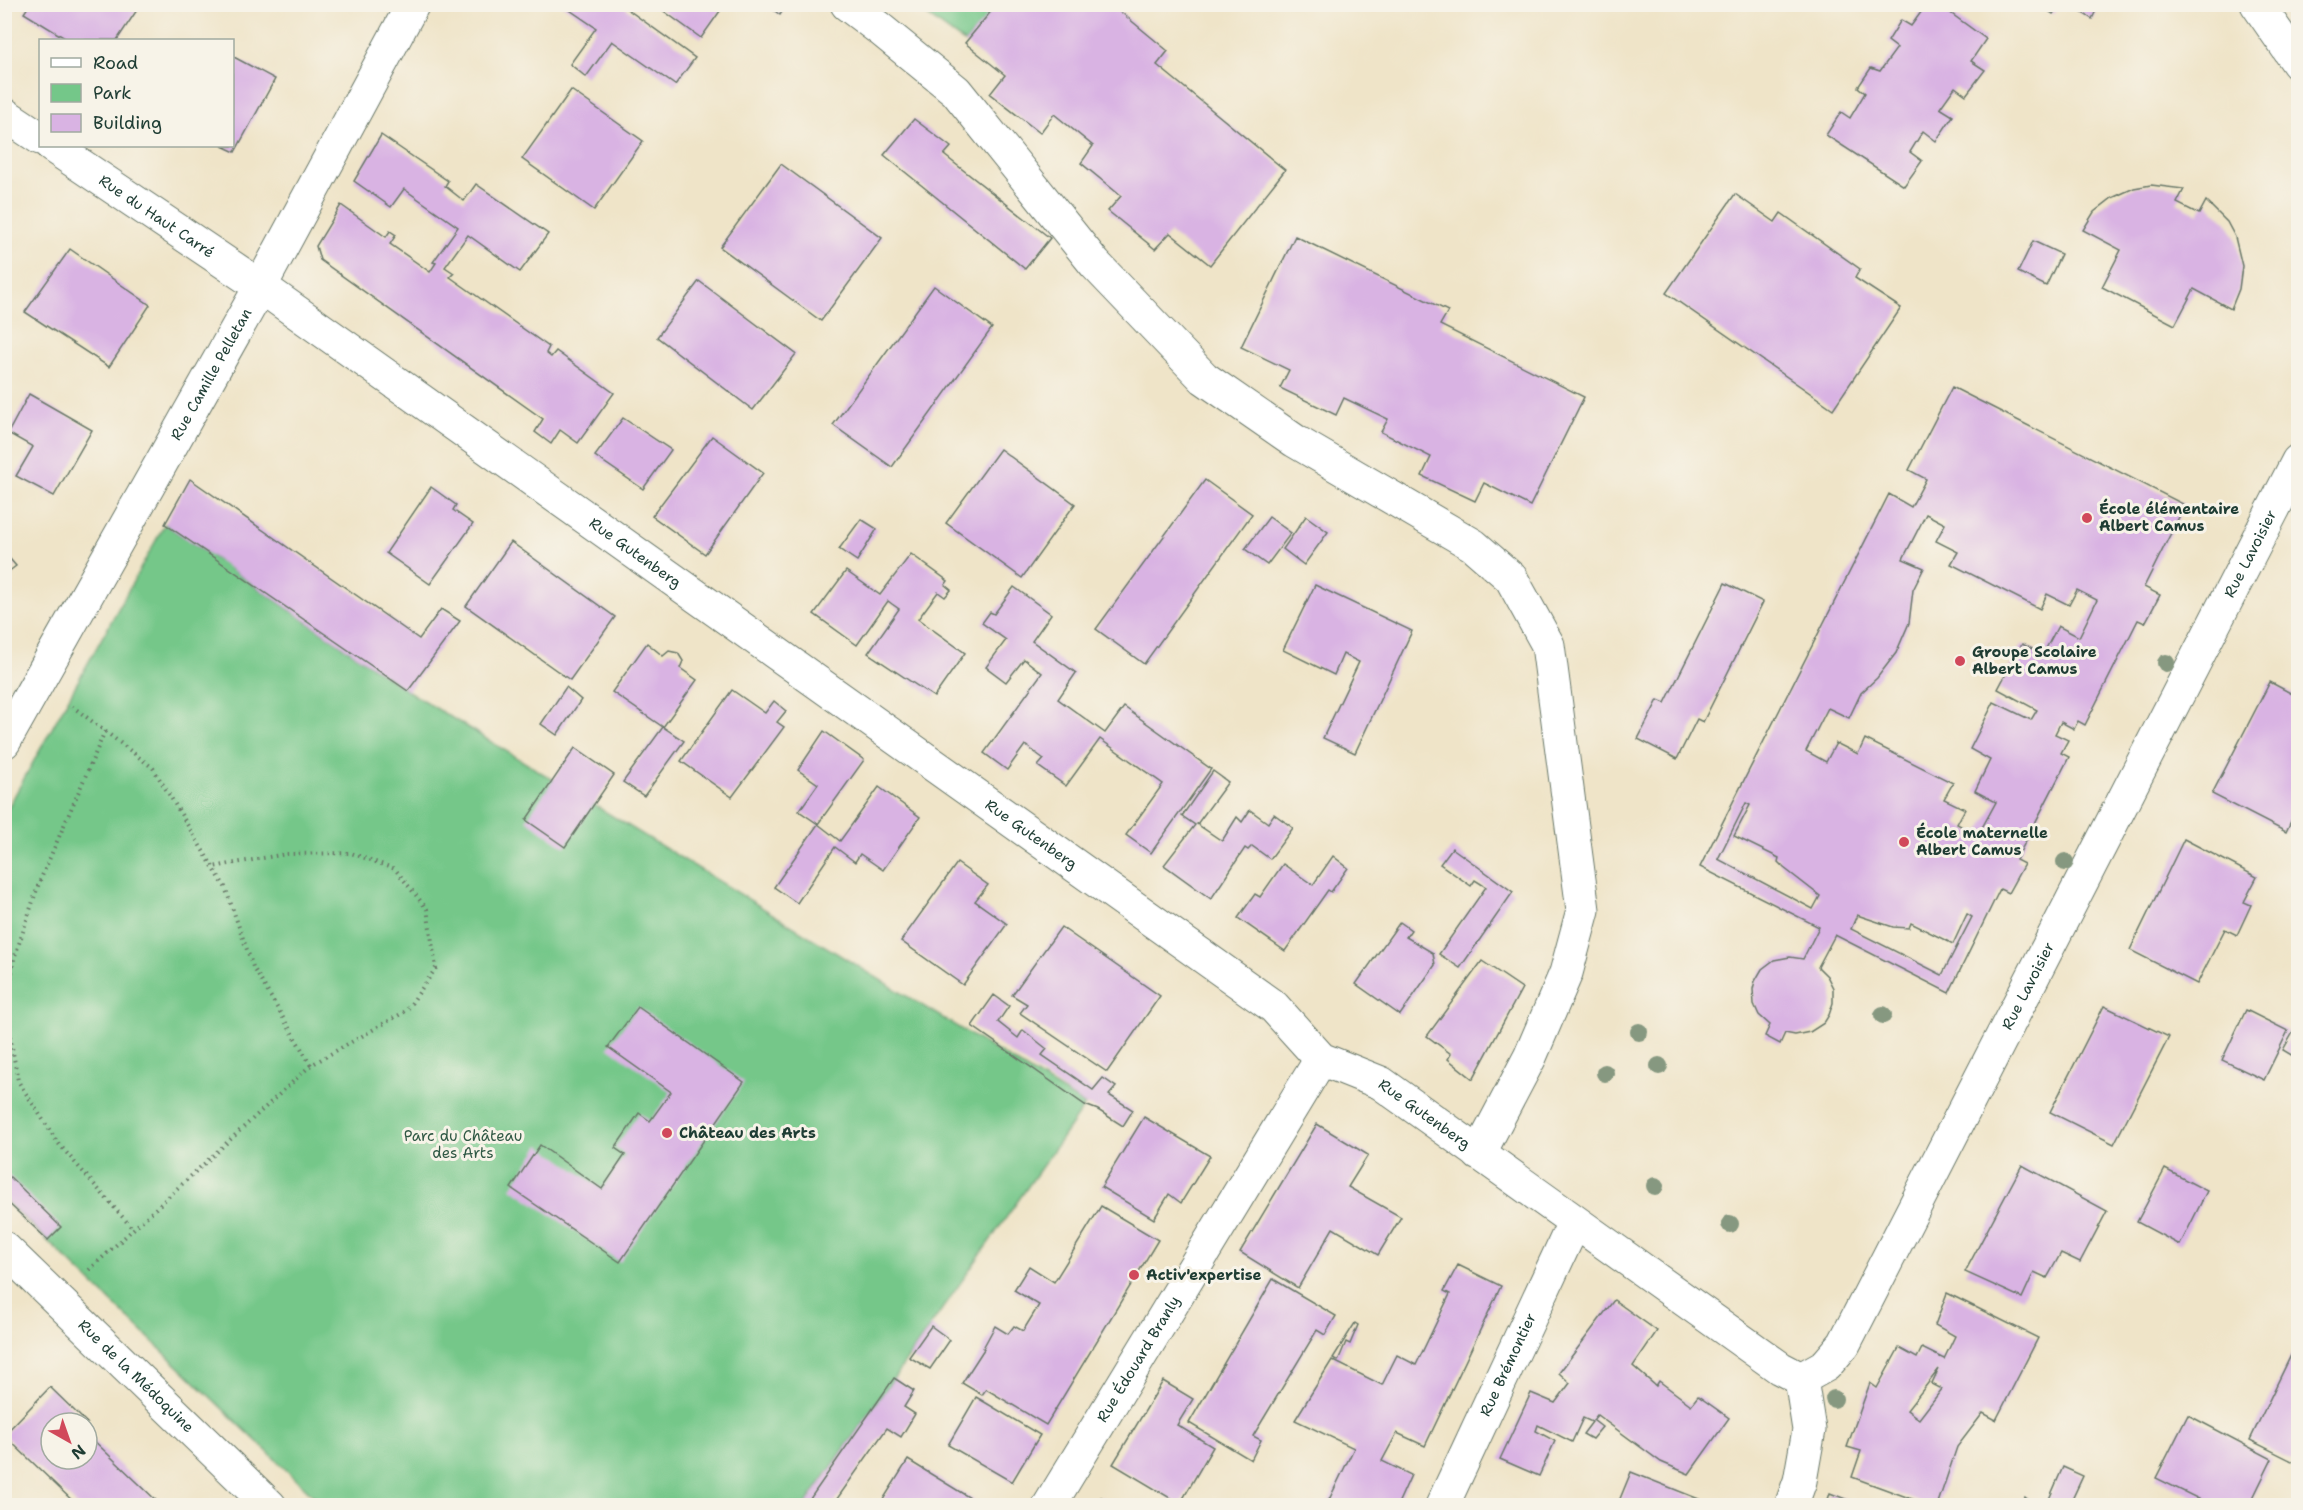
<svg xmlns="http://www.w3.org/2000/svg" width="2303" height="1510" font-family="'Shantell Sans',sans-serif">
	<style>
		.green { fill: #74c789; stroke: #4a825e; stroke-width: 1.5 }
		.building { fill: #d9b3e3; fill-rule: evenodd }
		.lines { fill: none; stroke-linecap: round; stroke-linejoin: round }
		.minor-casing { stroke: #687768; stroke-width: 35 }
		.path { stroke: #687768; stroke-width: 4; stroke-dasharray: 1.5 4.5; stroke-linecap: butt }
		.minor { stroke: #fff; stroke-width: 33 }
		.tree { fill: #869880 }
		.poi-dot { fill: #d1495b; stroke: #f7f3e8; stroke-width: 2 }
		.labels { text-anchor: middle; dominant-baseline: central; stroke-width: 6; stroke-linejoin: round; paint-order: stroke }
		.street-label { font-size: 15px; fill: #1f3d34; stroke: #f7f3e8 }
		.poi-label { font-size: 15px; font-weight: bold; fill: #1f3d34; stroke: #f7f3e8; text-anchor: start }
		.park-label { font-size: 15px; fill: #305945; stroke: #f7f3e8 }
	</style>
	<rect width="100%" height="100%" fill="#f7f3e8"/>
	<filter id="ink" filterUnits="userSpaceOnUse"><feTurbulence type="fractalNoise" baseFrequency=".0167" numOctaves="2"/><feDisplacementMap in="SourceGraphic" scale="12" xChannelSelector="R" yChannelSelector="G"/><feConvolveMatrix kernelMatrix="1 2 1 2 8 2 1 2 1" color-interpolation-filters="sRGB"/></filter>
	<filter id="wash" filterUnits="userSpaceOnUse"><feTurbulence type="fractalNoise" baseFrequency=".008" numOctaves="4" result="noise"/><feDisplacementMap in="SourceGraphic" scale="24" xChannelSelector="R" yChannelSelector="G"/><feGaussianBlur stdDeviation="1.35" result="paint"/><feColorMatrix in="noise" values="0 0 0 0 0 0 0 0 0 0 0 0 0 0 0 0 0 1.4 0 .05"/><feComposite in="paint" operator="in"/></filter>
	<g filter="url(#wash)">
		<rect width="100%" height="100%" fill="#efe4c8"/>
		<g class="green">
			<polygon points="913,5 998,5 965,43"/>
			<polygon points="165,524 408,691 1085,1105 805,1505 323,1505 5,1200 5,813"/>
		</g>
		<g id="blocks">
			<g class="building">
				<polygon points="30,4 141,4 117,40 68,40 24,13"/>
				<polygon points="561,4 620,4 695,58 675,85 612,41 586,77 570,64 596,28"/>
				<polygon points="654,4 725,4 701,38"/>
				<polygon points="766,4 787,4 780,15"/>
				<polygon points="997,4 1111,4 1168,51 1157,65 1285,170 1210,265 1170,233 1155,249 1108,211 1121,196 1081,163 1093,146 1054,114 1040,133 990,94 1005,75 965,43"/>
				<polygon points="1927,4 1938,4 1986,39 1971,61 1985,70 1966,95 1955,87 1940,108 1953,116 1936,141 1923,131 1910,152 1922,161 1904,186 1826,135 1841,112 1850,118 1865,93 1858,87 1871,68 1880,71 1897,48 1888,41 1901,20 1911,26"/>
				<polygon points="2038,4 2060,4 2053,14"/>
				<polygon points="2068,4 2099,4 2092,19"/>
				<polygon points="232,56 275,79 235,152 222,146 232,146"/>
				<polygon points="571,90 643,141 594,210 522,159"/>
				<polygon points="914,119 951,147 944,155 1050,238 1025,269 884,155"/>
				<polygon points="381,135 448,181 445,186 464,201 476,184 548,234 520,272 468,235 445,267 454,273 450,277 549,347 546,353 551,357 556,351 614,393 578,443 560,430 551,444 535,432 543,419 320,260 316,246 341,205 386,237 390,231 396,235 390,244 430,272 436,263 433,262 458,227 404,189 391,207 354,181"/>
				<polygon points="781,164 882,238 821,321 720,247"/>
				<polygon points="2151,185 2184,189 2177,203 2199,214 2206,201 2227,222 2235,237 2242,266 2239,289 2231,309 2194,289 2175,325 2102,287 2121,250 2083,230 2094,212 2112,198 2134,188"/>
				<polygon points="1735,194 1775,222 1781,213 1860,269 1855,278 1901,308 1833,409 1666,293"/>
				<polygon points="1295,236 1448,311 1440,325 1584,397 1530,506 1484,483 1475,501 1422,476 1431,457 1381,432 1388,419 1344,398 1336,415 1280,388 1289,370 1241,347"/>
				<polygon points="2033,241 2061,254 2046,286 2018,272"/>
				<polygon points="70,249 150,305 109,367 25,312"/>
				<polygon points="699,281 796,354 753,410 657,337"/>
				<polygon points="934,286 992,328 892,467 833,425"/>
				<path d="M1952,387L2185,505L2144,587L2160,595L2145,623L2138,620L2085,725L2078,721L2074,729L2061,722L2055,734L2068,740L2061,753L2069,757L2016,860L2024,864L2008,893L2000,889L1949,993L1835,935L1818,967L1827,976L1833,988V1003L1829,1015L1824,1023L1810,1032L1795,1035L1785,1033L1780,1044L1765,1036L1770,1025L1759,1015L1754,1004L1753,989L1755,981L1762,969L1774,960L1790,957L1803,959L1819,927L1700,867L1889,494L1911,507L1926,479L1909,470ZM1926,514L1945,524L1936,541L1958,552L1951,564L2040,609L2047,594L2069,605L2077,590L2097,600L2079,637L2058,626L2043,654L2022,644L1998,689L2037,710L2031,720L1994,702L1970,749L1990,760L1975,791L1996,802L1978,835L1957,824L1965,809L1944,799L1953,783L1865,739L1858,754L1836,743L1826,762L1806,751L1828,708L1849,718L1861,693L1877,678L1896,653L1909,623L1913,590L1924,568L1903,559ZM1746,803L1750,805L1734,836L1779,858L1778,862L1784,868L1820,896L1813,909L1718,859ZM1967,914L1972,917L1942,975L1851,929L1857,915L1893,927L1909,928L1911,923L1953,944Z"/>
				<polygon points="29,394 92,430 54,496 16,476 33,447 8,433"/>
				<polygon points="623,418 671,450 643,489 595,456"/>
				<polygon points="712,436 763,473 705,554 652,516"/>
				<polygon points="1000,449 1075,504 1022,578 946,523"/>
				<polygon points="190,479 419,639 441,609 460,621 408,691 165,524"/>
				<polygon points="1205,480 1252,514 1144,664 1096,629"/>
				<polygon points="431,487 456,505 453,510 473,524 430,584 386,553"/>
				<polygon points="1306,516 1328,532 1304,565 1283,549"/>
				<polygon points="1269,517 1291,533 1267,565 1245,549"/>
				<polygon points="861,519 877,529 857,561 839,549"/>
				<polygon points="511,542 615,617 570,680 466,606"/>
				<polygon points="4,552 16,566 4,575"/>
				<polygon points="911,554 948,581 945,585 951,590 945,597 938,592 918,619 965,653 934,697 868,653 899,609 892,604 888,601 857,645 814,614 846,571 880,595"/>
				<polygon points="1725,583 1763,602 1703,722 1697,719 1677,759 1638,739 1658,700 1665,703"/>
				<polygon points="1315,585 1412,631 1355,753 1323,738 1359,662 1343,654 1334,675 1283,650"/>
				<polygon points="1014,587 1051,614 1032,641 1076,673 1058,699 1105,733 1124,707 1211,769 1151,853 1126,835 1163,784 1100,739 1066,786 1038,766 1044,759 1025,745 1007,770 984,753 1042,673 1024,659 1006,682 986,667 1006,640 982,623 990,612 994,614"/>
				<polygon points="647,643 663,656 669,651 678,653 683,661 680,668 697,680 663,727 612,692"/>
				<polygon points="2270,682 2298,697 2298,806 2286,832 2212,794"/>
				<polygon points="566,687 581,700 557,735 541,724"/>
				<polygon points="732,690 765,713 774,701 786,711 777,722 784,727 732,797 681,761"/>
				<polygon points="663,727 684,741 644,796 623,782"/>
				<polygon points="824,731 864,760 818,824 799,811 818,784 798,770"/>
				<polygon points="575,748 614,775 565,847 526,820"/>
				<polygon points="1213,771 1228,782 1197,824 1222,841 1237,817 1242,822 1250,810 1268,823 1274,814 1293,828 1270,859 1252,846 1248,850 1245,848 1211,899 1164,865 1195,825 1182,816"/>
				<polygon points="879,787 920,817 883,870 860,854 855,862 835,847 797,903 774,887 818,824 840,841"/>
				<polygon points="2184,839 2257,877 2244,902 2251,905 2237,935 2225,929 2197,984 2130,950"/>
				<polygon points="1452,848 1513,892 1460,968 1439,954 1486,887 1475,880 1471,886 1440,864"/>
				<polygon points="1333,856 1348,868 1331,892 1328,890 1285,951 1238,918 1255,894 1260,897 1283,864 1313,885"/>
				<polygon points="957,863 988,885 975,901 1007,924 963,985 901,941"/>
				<polygon points="1400,922 1411,930 1406,937 1433,953 1435,965 1400,1015 1356,984"/>
				<polygon points="1061,927 1160,996 1107,1072 1020,1013 1027,1004 1012,995"/>
				<polygon points="1482,961 1522,988 1473,1079 1448,1059 1451,1054 1427,1036"/>
				<polygon points="994,995 1009,1006 998,1022 1018,1038 1023,1030 1047,1049 1042,1055 1093,1090 1103,1078 1116,1087 1109,1095 1133,1110 1123,1126 1098,1110 1085,1105 972,1026"/>
				<polygon points="2104,1006 2169,1037 2114,1144 2050,1112"/>
				<polygon points="638,1007 744,1082 620,1262 511,1188 540,1145 602,1189 625,1155 615,1148 639,1113 650,1121 671,1092 608,1047"/>
				<polygon points="2246,1010 2288,1031 2264,1080 2222,1060"/>
				<polygon points="2295,1029 2298,1031 2298,1059 2283,1050"/>
				<polygon points="1144,1117 1210,1156 1181,1203 1169,1194 1154,1219 1101,1187"/>
				<polygon points="1317,1124 1368,1155 1348,1187 1401,1217 1378,1255 1333,1228 1298,1288 1240,1252"/>
				<polygon points="2022,1165 2107,1211 2080,1262 2061,1253 2047,1278 2034,1272 2022,1298 1965,1272"/>
				<polygon points="2165,1169 2207,1191 2180,1245 2137,1222"/>
				<polygon points="9,1176 61,1227 48,1240 5,1200 5,1180"/>
				<polygon points="1101,1206 1158,1240 1046,1425 986,1389 982,1395 962,1383 984,1349 983,1348 995,1326 1008,1334 1014,1326 1023,1331 1039,1305 1014,1290 1029,1266 1054,1282"/>
				<polygon points="1458,1265 1501,1286 1425,1446 1397,1433 1382,1461 1411,1475 1397,1506 1326,1506 1354,1448 1295,1420 1332,1360 1382,1385 1397,1355 1416,1365 1450,1294 1444,1291"/>
				<polygon points="1273,1279 1336,1316 1325,1335 1317,1330 1253,1436 1261,1440 1251,1460 1189,1423"/>
				<path d="M1947,1293L2038,1338L1996,1420L1983,1413L1957,1447L1937,1506H1931L1852,1477L1861,1451L1847,1447L1870,1383L1877,1388L1899,1348L1917,1358L1922,1348L1944,1359L1955,1336L1935,1325ZM1939,1369L1932,1384L1942,1389L1919,1419L1907,1410Z"/>
				<polygon points="1614,1300 1657,1331 1633,1366 1656,1386 1659,1381 1691,1405 1698,1396 1729,1418 1689,1474 1661,1462 1597,1415 1593,1420 1602,1427 1592,1439 1583,1434 1592,1422 1583,1418 1572,1442 1538,1425 1536,1431 1555,1441 1539,1476 1500,1459 1531,1393 1555,1403 1570,1383 1559,1373"/>
				<polygon points="1355,1323 1358,1325 1350,1344 1346,1342 1338,1361 1333,1358"/>
				<polygon points="931,1326 950,1340 930,1369 909,1357"/>
				<polygon points="2294,1349 2298,1352 2298,1464 2250,1440"/>
				<polygon points="894,1378 914,1391 904,1407 915,1414 901,1437 887,1428 832,1506 805,1506"/>
				<polygon points="1163,1381 1193,1399 1177,1425 1213,1447 1180,1504 1113,1464"/>
				<polygon points="50,1387 87,1423 51,1423 51,1459 87,1459 87,1434 162,1506 78,1506 4,1435"/>
				<polygon points="976,1397 1040,1435 1012,1482 948,1445"/>
				<polygon points="2188,1415 2272,1459 2249,1506 2213,1506 2156,1478"/>
				<polygon points="908,1460 975,1501 972,1506 879,1506"/>
				<polygon points="2063,1467 2083,1476 2069,1506 2046,1506"/>
				<polygon points="1631,1472 1714,1505 1714,1506 1617,1506"/>
				<polygon points="1830,1493 1861,1505 1861,1506 1826,1506"/>
				<polygon points="1101,1497 1116,1506 1096,1506"/>
				<polygon points="2025,1497 2036,1506 2021,1506"/>
			</g>
		</g>
	</g>
	<g filter="url(#ink)">
		<use href="#blocks" fill-opacity="0" stroke="#687768" stroke-width="1.5"/>
		<g class="lines">
			<defs>
				<g id="minor">
					<polyline points="847,4 880,29 956,91 1095,264 1204,378 1295,441 1473,545 1511,578 1548,645 1583,910 1566,973 1530,1057 1479,1154"/>
					<polyline points="2257,4 2298,63"/>
					<polyline points="4,114 40,138"/>
					<path id="s1" d="M52,146L260,286L1274,1007L1321,1059L1381,1083L1780,1368L1801,1379"/>
					<path id="s2" d="M4,742L253,300L413,4"/>
					<path id="s3" d="M4,1248L270,1506"/>
					<path id="s4" d="M1801,1379L1826,1365L1844,1344L2298,461"/>
					<path id="s5" d="M1049,1506L1321,1059"/>
					<path id="s6" d="M1442,1506L1574,1223"/>
					<polyline points="1791,1506 1800,1481 1809,1430 1801,1379"/>
				</g>
			</defs>
			<use href="#minor" class="minor-casing"/>
			<g class="path">
				<polyline points="72,706 153,768 225,887 253,967 311,1065 406,1011 436,968 427,909 395,869 351,853 286,854 213,867"/>
				<polyline points="105,731 39,883 14,959 6,1013 18,1081 58,1143 133,1229"/>
				<polyline points="89,1270 311,1065"/>
			</g>
			<use href="#minor" class="minor"/>
		</g>
		<g class="tree">
			<circle cx="2166" cy="663" r="9"/>
			<circle cx="2065" cy="862" r="9"/>
			<circle cx="1883" cy="1015" r="9"/>
			<circle cx="1639" cy="1032" r="9"/>
			<circle cx="1659" cy="1066" r="9"/>
			<circle cx="1605" cy="1073" r="9"/>
			<circle cx="1655" cy="1186" r="9"/>
			<circle cx="1730" cy="1224" r="9"/>
			<circle cx="1834" cy="1399" r="9"/>
		</g>
	</g>
	<g class="poi-dot">
		<circle cx="2087" cy="518" r="6"/>
		<circle cx="1960" cy="661" r="6"/>
		<circle cx="1904" cy="842" r="6"/>
		<circle cx="667" cy="1133" r="6"/>
		<circle cx="1134" cy="1275" r="6"/>
	</g>
	<g class="labels">
		<g class="street-label">
			<text stroke="none"><textPath href="#s1" startOffset="126">Rue du Haut Carré</textPath></text>
			<text stroke="none"><textPath href="#s2" startOffset="422">Rue Camille Pelletan</textPath></text>
			<text stroke="none"><textPath href="#s1" startOffset="711">Rue Gutenberg</textPath></text>
			<text stroke="none"><textPath href="#s4" startOffset="945">Rue Lavoisier</textPath></text>
			<text stroke="none"><textPath href="#s1" startOffset="1197">Rue Gutenberg</textPath></text>
			<text stroke="none"><textPath href="#s4" startOffset="459">Rue Lavoisier</textPath></text>
			<text stroke="none"><textPath href="#s1" startOffset="1683">Rue Gutenberg</textPath></text>
			<text stroke="none"><textPath href="#s5" startOffset="172">Rue Édouard Branly</textPath></text>
			<text stroke="none"><textPath href="#s6" startOffset="156">Rue Brémontier</textPath></text>
			<text stroke="none"><textPath href="#s3" startOffset="184">Rue de la Médoquine</textPath></text>
		</g>
		<g class="poi-label">
			<text x="2099" y="509">École élémentaire<tspan x="2099" dy="17">Albert Camus</tspan></text>
			<text x="1972" y="652">Groupe Scolaire<tspan x="1972" dy="17">Albert Camus</tspan></text>
			<text x="1916" y="833">École maternelle<tspan x="1916" dy="17">Albert Camus</tspan></text>
			<text x="679" y="1133">Château des Arts</text>
			<text x="1146" y="1275">Activ'expertise</text>
		</g>
		<g class="park-label">
			<text x="463" y="1136">Parc du Château<tspan x="463" dy="17">des Arts</tspan></text>
		</g>
	</g>
	<rect width="2303" height="1510" fill="none" stroke="#f7f3e8" stroke-width="24"/>
	<rect x="39" y="39" width="195" height="108" fill="#f7f3e8" stroke="#a1aaa0" stroke-width="1.5"/>
	<rect x="51" y="58" width="30" height="9" fill="#ffffff" stroke="#a1aaa0" stroke-width="1.5"/>
	<text x="93" y="69" font-size="18" fill="#1f3d34">Road</text>
	<rect x="51" y="84" width="30" height="18" fill="#74c789" stroke="#a1aaa0" stroke-width="1.5"/>
	<text x="93" y="99" font-size="18" fill="#1f3d34">Park</text>
	<rect x="51" y="114" width="30" height="18" fill="#d9b3e3" stroke="#a1aaa0" stroke-width="1.5"/>
	<text x="93" y="129" font-size="18" fill="#1f3d34">Building</text>
	<g transform="translate(69 1441) rotate(140)"><circle r="28" fill="#f7f3e8" stroke="#a1aaa0" stroke-width="1.5"/>
	<path d="M0-4.5L10 22L0 15L-10 22Z" fill="#d1495b"/>
	<text y="-9" font-size="16" font-weight="bold" text-anchor="middle" fill="#1f3d34">N</text>
	</g>
</svg>
